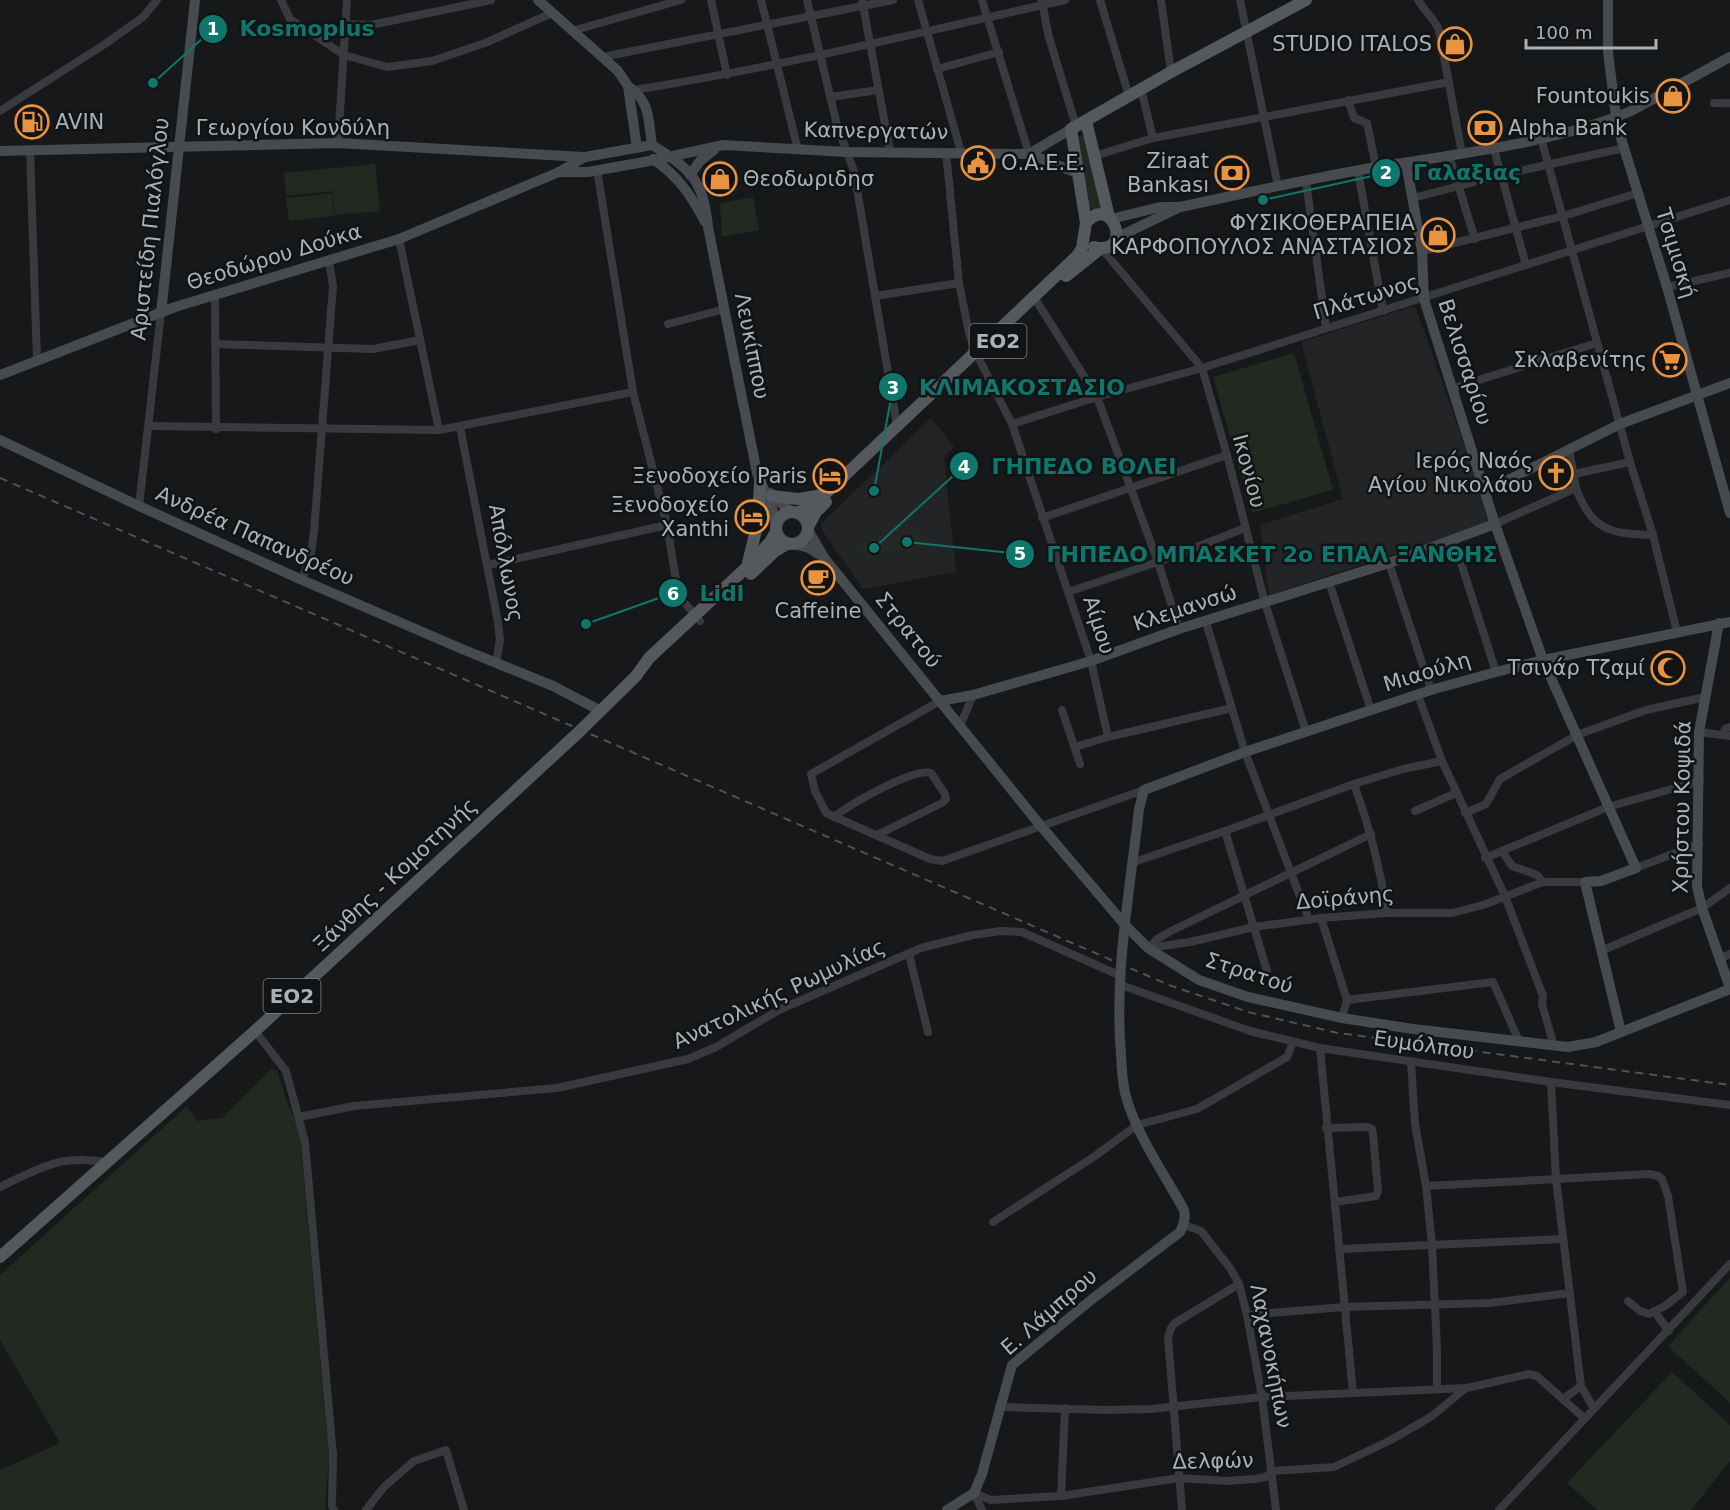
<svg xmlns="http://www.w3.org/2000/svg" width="1730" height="1510" font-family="'DejaVu Sans',sans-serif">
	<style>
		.built { fill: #232426 }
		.green { fill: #222921 }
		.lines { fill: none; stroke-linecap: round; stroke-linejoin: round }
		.street { stroke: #393a3e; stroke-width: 8 }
		.secondary { stroke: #474a4e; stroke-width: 10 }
		.primary { stroke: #55585d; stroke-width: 12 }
		.rail { stroke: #4e5155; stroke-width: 2; stroke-dasharray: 8 6; stroke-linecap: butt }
		.labels { text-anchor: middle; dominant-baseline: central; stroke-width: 5; stroke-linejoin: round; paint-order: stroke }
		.shield { fill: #121314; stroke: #7c8287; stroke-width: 1.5 }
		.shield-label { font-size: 20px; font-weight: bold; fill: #aab1b8 }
		.poi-label { font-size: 21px; fill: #aab1b8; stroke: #121314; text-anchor: end }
		.street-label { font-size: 21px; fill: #aab1b8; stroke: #121314 }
		.leader { fill: none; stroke: #0f766e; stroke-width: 2 }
		.callout-dot { fill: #0f766e; stroke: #121314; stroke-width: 2 }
		.mark-label { font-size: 18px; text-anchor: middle; font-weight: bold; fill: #fff }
		.callout-label { font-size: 22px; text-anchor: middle; font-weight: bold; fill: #0f766e; stroke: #121314; stroke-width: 5; stroke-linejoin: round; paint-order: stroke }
	</style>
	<rect width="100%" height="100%" fill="#171819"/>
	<g class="built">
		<polygon points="1415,306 1492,522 1269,595 1260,525 1343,499 1301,342"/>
		<polygon points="931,418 954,447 944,458 956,572 863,589 822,530 821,524"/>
	</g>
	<g class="green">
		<polygon points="1082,135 1084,136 1102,207 1094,211 1089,207 1077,137"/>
		<polygon points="375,164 380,211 335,215 332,191 286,196 284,173"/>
		<polygon points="332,193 334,216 289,221 286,198"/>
		<polygon points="753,197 759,230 722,237 720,203"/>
		<polygon points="1294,353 1333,490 1252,513 1213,377"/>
		<polygon points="920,532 922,547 895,552 893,537"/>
		<polygon points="888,538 891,552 861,557 858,544"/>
		<polygon points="271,1069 277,1070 289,1108 299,1126 329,1459 325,1510 0,1510 0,1470 60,1443 0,1340 0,1275 187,1106 197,1121 222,1118"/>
		<polygon points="1730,1278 1730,1403 1668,1346"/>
		<polygon points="1672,1372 1730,1425 1730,1461 1691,1510 1597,1510 1567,1483"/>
	</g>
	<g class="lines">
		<g class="street">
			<polyline points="281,0 290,19 344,55 387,67 432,61 485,43 552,13"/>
			<polyline points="711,0 727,75"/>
			<polyline points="761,0 798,150"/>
			<polyline points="807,0 837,125 854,171 897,426"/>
			<polyline points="862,0 890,151"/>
			<polyline points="918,0 961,152"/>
			<polyline points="982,0 1029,154"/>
			<polyline points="1100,0 1129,96"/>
			<polyline points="1161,0 1171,72"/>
			<polyline points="1240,0 1278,186"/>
			<path d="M1418,0C1425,12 1434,18 1439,30L1462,154"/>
			<polyline points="1042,1 1048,34 1076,126"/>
			<polyline points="346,24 371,25 491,0"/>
			<polyline points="572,31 681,0"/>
			<polyline points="602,57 893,0"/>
			<polyline points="937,69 999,52"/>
			<polyline points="1141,89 1153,138"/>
			<path d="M634,90C779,67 922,32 1065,0"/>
			<polyline points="830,97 878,90"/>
			<polyline points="1348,100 1354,118 1367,123 1376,167"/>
			<polyline points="1714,103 1730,103"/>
			<polyline points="0,111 105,44 143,17 157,0"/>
			<polyline points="1541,138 1630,462 1653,535 1677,632"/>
			<polyline points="338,143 347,0"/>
			<polyline points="1494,149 1526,265"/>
			<polyline points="30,150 37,360"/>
			<polyline points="946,152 959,283 969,333 979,359 1012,424 1091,661 1108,737"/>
			<polyline points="1094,156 1153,138 1449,82"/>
			<polyline points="1449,156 1475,239"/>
			<polyline points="597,170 633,392 667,525 677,586 683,601 700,621"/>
			<polyline points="1358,171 1383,311"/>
			<polyline points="1306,181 1326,328"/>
			<polyline points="1413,198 1501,175 1624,148"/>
			<polyline points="399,239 439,430"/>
			<polyline points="1102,249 1202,368 1227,455 1265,603 1306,732"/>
			<polyline points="1422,251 1563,216 1638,193"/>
			<polyline points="1667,287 1730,273"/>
			<polyline points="215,296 216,429"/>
			<polyline points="875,296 959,283"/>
			<polyline points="1034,297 1097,397 1158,562 1179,629"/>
			<polyline points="668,324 725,309"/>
			<polyline points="215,344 373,349 420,340"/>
			<polyline points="1453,388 1597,343"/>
			<polyline points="1012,424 1097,397 1202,368 1730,200"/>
			<polyline points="148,426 439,430 633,392"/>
			<polyline points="460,427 498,622 500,640 496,663"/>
			<polyline points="1574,474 1630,462"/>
			<path d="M1576,488C1591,531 1612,534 1653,535"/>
			<polyline points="139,506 161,313"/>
			<polyline points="1042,518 1227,455"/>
			<polyline points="1495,524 1576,488 1569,449"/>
			<polyline points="1454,541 1496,672"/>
			<polyline points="1389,563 1431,690"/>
			<polyline points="488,565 667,525"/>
			<polyline points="302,580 311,553 314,531 333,286 329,261"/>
			<polyline points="1329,582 1371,710"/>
			<polyline points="1068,592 1158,562 1245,528"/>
			<polyline points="1206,622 1245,752 1309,920"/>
			<polyline points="1418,695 1442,761 1505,896 1543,996 1542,1004 1554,1046"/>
			<polyline points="940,701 811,774 815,791 826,813 930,859 942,861 1144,790"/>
			<polyline points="1062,710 1080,764"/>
			<polyline points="960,726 973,695"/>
			<polyline points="1699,732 1730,736"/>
			<polyline points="1723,735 1725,729 1730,727"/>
			<polyline points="1075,747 1108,737 1232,708"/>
			<path d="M1354,784C1370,828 1380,866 1387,913"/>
			<polyline points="1415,811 1456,793"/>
			<polyline points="1465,813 1486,804 1500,779 1577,735 1646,710 1705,697"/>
			<path d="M834,817C849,805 914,767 931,773L945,794L946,799L942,803L877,835"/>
			<polyline points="1225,831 1267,971"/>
			<polyline points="1502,851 1512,866 1537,875 1543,882"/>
			<polyline points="1485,858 1608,807 1700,781"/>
			<polyline points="1134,862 1225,831 1354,784 1403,769 1442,761"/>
			<polyline points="1636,868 1699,844"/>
			<polyline points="1321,918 1347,1000 1342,1018"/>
			<polyline points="1148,948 1190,942 1254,927 1321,918 1387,913 1452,913 1483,905 1543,882 1585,882"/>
			<polyline points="1148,948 1157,939 1169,932 1371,834"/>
			<polyline points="1603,950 1702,908 1730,888"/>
			<polyline points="909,954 928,1032"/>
			<polyline points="1719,959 1730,954"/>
			<polyline points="1121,985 1250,1031 1320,1048 1551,1082 1730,1105"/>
			<polyline points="1347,1000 1493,982 1519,1041"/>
			<polyline points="255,1031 286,1071 305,1142 333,1455 332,1506 334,1510"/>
			<polyline points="1320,1048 1353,1393"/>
			<polyline points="1411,1062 1415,1124 1426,1186 1432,1245 1437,1349 1437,1389"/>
			<polyline points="1551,1082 1556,1179 1581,1386 1593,1407"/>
			<polyline points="299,1117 354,1106 557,1088 688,1059 716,1047 779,1010 921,948 973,935 1001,931 1022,932 1121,976"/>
			<polyline points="1326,1128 1367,1127 1372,1129 1373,1134 1378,1191 1376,1196 1335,1202"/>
			<polyline points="1426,1186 1650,1174 1658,1176 1662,1179 1668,1196 1683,1292 1665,1306 1649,1314 1640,1311 1628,1301"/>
			<path d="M0,1187C43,1167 57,1155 107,1162"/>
			<polyline points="993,1222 1095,1156 1137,1125 1197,1109 1287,1057 1293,1042"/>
			<polyline points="1184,1225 1201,1231 1230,1268 1239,1284 1247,1315 1262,1397 1276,1510"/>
			<polyline points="1340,1249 1563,1239"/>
			<polyline points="1654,1311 1669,1331"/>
			<polyline points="1247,1315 1344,1307 1490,1303 1570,1293"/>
			<polyline points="1563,1399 1581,1386"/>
			<polyline points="999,1407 1106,1410 1151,1409 1262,1397 1467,1388 1529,1374 1537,1376 1584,1418"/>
			<polyline points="974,1493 991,1500 1061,1496 1179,1478 1227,1481 1254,1479 1266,1477 1272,1471 1334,1467 1391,1440 1432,1416 1466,1388"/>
			<polyline points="974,1493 982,1510"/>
			<polyline points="1061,1496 1065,1408"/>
			<polyline points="366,1510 384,1487 414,1461 446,1450 464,1510"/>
			<polyline points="1182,1510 1168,1337 1171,1328 1175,1323 1239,1284"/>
			<polyline points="1499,1510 1730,1264"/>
		</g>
		<g class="secondary">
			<polyline points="538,0 618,71 628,86 637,148"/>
			<polyline points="1608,0 1608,52 1617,125 1667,287 1730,513"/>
			<path d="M628,86C651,102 648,120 652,145"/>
			<path d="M652,145C691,169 704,181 708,227L757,473L773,511L776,526"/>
			<polyline points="0,151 338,143 584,157"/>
			<polyline points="1029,154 1071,129"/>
			<path d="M653,159C678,176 691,195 705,222"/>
			<polyline points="1406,163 1422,251 1424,299 1495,524 1543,660 1636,868 1601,881 1585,882 1621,1032"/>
			<polyline points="559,172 588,172 655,160 723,145 846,152 1029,154 1077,173"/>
			<polyline points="690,175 700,161 714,150"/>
			<path d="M1111,219L1160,207H1180C1246,193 1311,178 1377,167C1462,153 1551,144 1631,111L1730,57"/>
			<polyline points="1116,238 1180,207"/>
			<polyline points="161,313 195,0"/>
			<polyline points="0,375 175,307 399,239 559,172 585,157 652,145"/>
			<polyline points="0,440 139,506 302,580 462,649 553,686 601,711"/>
			<polyline points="1486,491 1620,424 1730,383"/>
			<polyline points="770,493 785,507 794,513"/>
			<polyline points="808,530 825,559 1040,825 1125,925 1148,948 1199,980 1248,997 1342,1018 1413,1029 1568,1047 1596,1042 1730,989"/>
			<polyline points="793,544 809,548 820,555"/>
			<polyline points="1719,623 1699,732 1697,886 1702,908 1730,988"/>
			<polyline points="940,701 973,695 1091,661 1179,629 1389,563 1495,524"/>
			<path d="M947,1510L974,1493L982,1474L1012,1365L1091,1300L1180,1232C1184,1224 1186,1218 1184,1210C1165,1175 1138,1137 1127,1100C1122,1086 1122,1069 1121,1055C1114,973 1130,890 1139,809L1144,790L1245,752L1431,690L1496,672L1543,660L1730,622"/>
		</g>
		<g class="primary">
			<polyline points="1086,121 1109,217"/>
			<path d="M1086,223C1112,191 1135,257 1094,247"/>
			<polyline points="1066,276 1100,249"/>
			<polyline points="772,496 798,499 823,495"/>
			<circle cx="792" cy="528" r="16"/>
			<polyline points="796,513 808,508 824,495 1077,256 1082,248 1086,223 1071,129 1171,72 1306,0"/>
			<polyline points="808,527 816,512 826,502"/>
			<polyline points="748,563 758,522 760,481"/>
			<polyline points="751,574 774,552 787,544"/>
			<polyline points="0,1257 255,1031 580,731 636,676 649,658 746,568 770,542 776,532"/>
		</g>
		<polyline class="rail" points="0,478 1169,985 1248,1012 1338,1033 1730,1085"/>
	</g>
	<defs>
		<symbol id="shop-ring" viewBox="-11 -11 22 22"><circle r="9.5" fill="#121314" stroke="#e79341" stroke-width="1.5"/><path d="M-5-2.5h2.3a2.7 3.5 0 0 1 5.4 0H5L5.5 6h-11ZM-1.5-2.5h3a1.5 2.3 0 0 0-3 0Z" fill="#e79341"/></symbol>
		<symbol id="fuel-ring" viewBox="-11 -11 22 22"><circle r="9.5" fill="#121314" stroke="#e79341" stroke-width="1.5"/><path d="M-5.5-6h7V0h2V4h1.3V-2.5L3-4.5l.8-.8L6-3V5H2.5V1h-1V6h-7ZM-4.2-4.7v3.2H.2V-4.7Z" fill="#e79341"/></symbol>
		<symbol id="bank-ring" viewBox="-11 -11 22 22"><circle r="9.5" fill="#121314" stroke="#e79341" stroke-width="1.5"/><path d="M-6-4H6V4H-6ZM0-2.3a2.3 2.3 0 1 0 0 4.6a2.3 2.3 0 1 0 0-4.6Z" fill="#e79341"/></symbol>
		<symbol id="civic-ring" viewBox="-11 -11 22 22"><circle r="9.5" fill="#121314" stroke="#e79341" stroke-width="1.5"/><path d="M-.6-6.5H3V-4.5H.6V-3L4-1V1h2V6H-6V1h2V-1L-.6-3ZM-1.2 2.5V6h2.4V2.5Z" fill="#e79341"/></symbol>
		<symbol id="supermarket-ring" viewBox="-11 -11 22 22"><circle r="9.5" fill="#121314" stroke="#e79341" stroke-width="1.5"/><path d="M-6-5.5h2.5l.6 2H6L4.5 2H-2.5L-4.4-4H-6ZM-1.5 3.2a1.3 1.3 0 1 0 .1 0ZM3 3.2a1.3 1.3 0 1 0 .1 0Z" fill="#e79341"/></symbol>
		<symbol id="church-ring" viewBox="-11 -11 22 22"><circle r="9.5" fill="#121314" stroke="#e79341" stroke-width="1.5"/><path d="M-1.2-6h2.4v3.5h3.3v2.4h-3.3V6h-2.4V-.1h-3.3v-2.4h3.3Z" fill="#e79341"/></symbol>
		<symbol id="hotel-ring" viewBox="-11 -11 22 22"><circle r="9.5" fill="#121314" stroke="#e79341" stroke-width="1.5"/><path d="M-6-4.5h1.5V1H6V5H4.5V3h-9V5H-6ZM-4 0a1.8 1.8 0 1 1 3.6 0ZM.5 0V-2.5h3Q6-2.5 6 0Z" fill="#e79341"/></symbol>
		<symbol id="cafe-ring" viewBox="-11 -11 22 22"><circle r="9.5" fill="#121314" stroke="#e79341" stroke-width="1.5"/><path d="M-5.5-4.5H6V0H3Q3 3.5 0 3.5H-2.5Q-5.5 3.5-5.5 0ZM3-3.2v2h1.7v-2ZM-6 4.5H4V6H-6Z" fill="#e79341"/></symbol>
		<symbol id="mosque-ring" viewBox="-11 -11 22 22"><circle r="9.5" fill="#121314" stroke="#e79341" stroke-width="1.5"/><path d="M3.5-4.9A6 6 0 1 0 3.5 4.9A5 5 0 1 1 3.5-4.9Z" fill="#e79341"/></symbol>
	</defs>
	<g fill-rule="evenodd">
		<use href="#shop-ring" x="1436" y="25" width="38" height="38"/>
		<use href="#shop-ring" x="1654" y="77" width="38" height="38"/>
		<use href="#fuel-ring" x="13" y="103" width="38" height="38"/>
		<use href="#bank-ring" x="1466" y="109" width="38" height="38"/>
		<use href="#civic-ring" x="959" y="144" width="38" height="38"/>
		<use href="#bank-ring" x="1213" y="154" width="38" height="38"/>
		<use href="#shop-ring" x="701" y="160" width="38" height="38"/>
		<use href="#shop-ring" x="1419" y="216" width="38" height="38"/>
		<use href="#supermarket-ring" x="1651" y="341" width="38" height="38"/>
		<use href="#church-ring" x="1537" y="454" width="38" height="38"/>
		<use href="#hotel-ring" x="811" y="457" width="38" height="38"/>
		<use href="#hotel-ring" x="733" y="498" width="38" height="38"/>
		<use href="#cafe-ring" x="799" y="559" width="38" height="38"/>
		<use href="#mosque-ring" x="1649" y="649" width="38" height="38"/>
	</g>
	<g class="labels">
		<g class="shield">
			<rect x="969.5" y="324" width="57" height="34" rx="4.5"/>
			<rect x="263.5" y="979" width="57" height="34" rx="4.5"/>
		</g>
		<g class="shield-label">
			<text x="998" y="341">ΕΟ2</text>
			<text x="292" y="996">ΕΟ2</text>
		</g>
		<g class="poi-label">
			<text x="1432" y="44">STUDIO ITALOS</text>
			<text x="1650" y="96">Fountoukis</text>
			<text x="55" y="122" text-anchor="start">AVIN</text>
			<text x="1508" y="128" text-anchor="start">Alpha Bank</text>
			<text x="1209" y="161">Ziraat<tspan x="1209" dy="24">Bankası</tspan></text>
			<text x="1001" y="163" text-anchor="start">Ο.Α.Ε.Ε.</text>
			<text x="743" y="179" text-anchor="start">Θεοδωριδησ</text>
			<text x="1415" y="223">ΦΥΣΙΚΟΘΕΡΑΠΕΙΑ<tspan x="1415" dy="24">ΚΑΡΦΟΠΟΥΛΟΣ ΑΝΑΣΤΑΣΙΟΣ</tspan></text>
			<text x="1647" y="360">Σκλαβενίτης</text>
			<text x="1533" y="461">Ιερός Ναός<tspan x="1533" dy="24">Αγίου Νικολάου</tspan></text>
			<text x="807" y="476">Ξενοδοχείο Paris</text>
			<text x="729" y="505">Ξενοδοχείο<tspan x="729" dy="24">Xanthi</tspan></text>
			<text x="818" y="611" text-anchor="middle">Caffeine</text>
			<text x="1645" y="668">Τσινάρ Τζαμί</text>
		</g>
		<g class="street-label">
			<text x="293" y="128">Γεωργίου Κονδύλη</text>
			<text transform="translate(876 131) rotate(1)">Καπνεργατών</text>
			<text transform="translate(150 229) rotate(-84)">Αριστείδη Πιαλόγλου</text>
			<text transform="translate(1676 253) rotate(73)">Τσιμισκή</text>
			<text transform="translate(274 257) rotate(-17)">Θεοδώρου Δούκα</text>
			<text transform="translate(1366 297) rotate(-17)">Πλάτωνος</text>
			<text transform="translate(752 346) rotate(79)">Λευκίππου</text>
			<text transform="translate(1465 362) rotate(72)">Βελισσαρίου</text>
			<text transform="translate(1249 471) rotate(75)">Ικονίου</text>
			<text transform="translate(255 536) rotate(24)">Ανδρέα Παπανδρέου</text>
			<text transform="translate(506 563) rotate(80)">Απόλλωνος</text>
			<text transform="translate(1185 608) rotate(-18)">Κλεμανσώ</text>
			<text transform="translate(1099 625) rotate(72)">Αίμου</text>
			<text transform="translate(908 630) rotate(51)">Στρατού</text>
			<text transform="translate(1427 672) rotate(-17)">Μιαούλη</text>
			<text transform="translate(1682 807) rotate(-89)">Χρήστου Κοψιδά</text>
			<text transform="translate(395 875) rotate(-43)">Ξάνθης - Κομοτηνής</text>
			<text transform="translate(1345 898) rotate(-5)">Δοϊράνης</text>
			<text transform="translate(1249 973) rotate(18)">Στρατού</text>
			<text transform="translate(779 994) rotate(-25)">Ανατολικής Ρωμυλίας</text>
			<text transform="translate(1424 1045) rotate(8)">Ευμόλπου</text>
			<text transform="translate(1049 1312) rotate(-41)">Ε. Λάμπρου</text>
			<text transform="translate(1271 1356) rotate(79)">Λαχανοκήπων</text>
			<text transform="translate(1213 1461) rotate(-1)">Δελφών</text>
		</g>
	</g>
	<path class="leader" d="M153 83L213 29M1263 200L1386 173M874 491L893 387M874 548L964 466M907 542L1020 554M586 624L673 593"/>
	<g class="callout-dot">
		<circle cx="153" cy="83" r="6"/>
		<circle cx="1263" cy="200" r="6"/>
		<circle cx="874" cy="491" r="6"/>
		<circle cx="874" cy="548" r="6"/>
		<circle cx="907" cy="542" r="6"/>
		<circle cx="586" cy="624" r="6"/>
		<circle cx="213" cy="29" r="15"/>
		<circle cx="1386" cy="173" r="15"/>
		<circle cx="893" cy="387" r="15"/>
		<circle cx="964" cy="466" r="15"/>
		<circle cx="1020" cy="554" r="15"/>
		<circle cx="673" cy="593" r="15"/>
	</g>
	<g class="mark-label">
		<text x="213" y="35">1</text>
		<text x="1386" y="179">2</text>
		<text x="893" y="394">3</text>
		<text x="964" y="473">4</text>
		<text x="1020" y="560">5</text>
		<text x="673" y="600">6</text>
	</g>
	<g class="callout-label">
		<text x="307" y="36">Kosmoplus</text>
		<text x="1467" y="180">Γαλαξιας</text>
		<text x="1022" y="395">ΚΛΙΜΑΚΟΣΤΑΣΙΟ</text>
		<text x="1084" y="474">ΓΗΠΕΔΟ ΒΟΛΕΙ</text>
		<text x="1272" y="562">ΓΗΠΕΔΟ ΜΠΑΣΚΕΤ 2ο ΕΠΑΛ ΞΑΝΘΗΣ</text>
		<text x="722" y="601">Lidl</text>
	</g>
	<path d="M1526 39v9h130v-9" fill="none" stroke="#aab1b8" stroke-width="3"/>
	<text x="1535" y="39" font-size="18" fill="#aab1b8" stroke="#121314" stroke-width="4.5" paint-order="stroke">100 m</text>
</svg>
